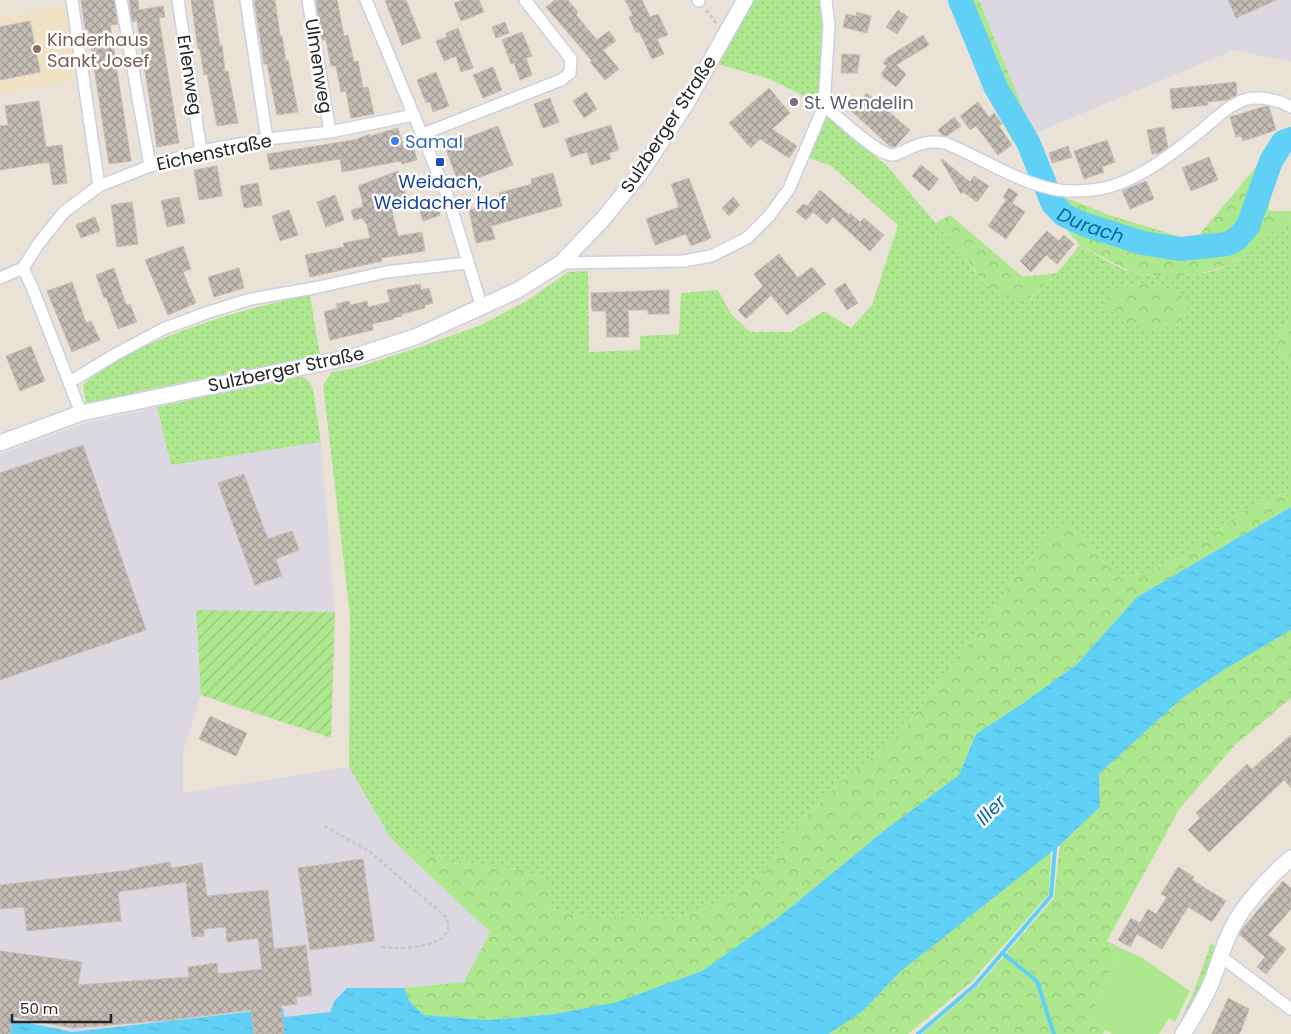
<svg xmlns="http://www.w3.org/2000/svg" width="1291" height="1034" font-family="Poppins,sans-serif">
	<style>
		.industrial { fill: #dbd8e2 }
		.education { fill: #efe1c4 }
		.grass { fill: url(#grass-dots) }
		.forest { fill: url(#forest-crowns) }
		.park { fill: #ade78e }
		.garden { fill: url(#garden-furrows) }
		.water { fill: url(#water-ripples) }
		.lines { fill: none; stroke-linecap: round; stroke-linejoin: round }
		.stream { stroke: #60d0f7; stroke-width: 4 }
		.river { stroke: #60d0f7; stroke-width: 24 }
		.building { fill: url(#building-cross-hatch); stroke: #c6beb1 }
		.minor-casing { stroke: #ccd0e2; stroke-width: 14 }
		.tertiary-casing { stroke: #ccd0e2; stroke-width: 18 }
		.path { stroke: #c7c7c7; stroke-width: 2.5; stroke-dasharray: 4 2.5; stroke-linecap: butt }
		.minor { stroke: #fff; stroke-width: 11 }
		.tertiary { stroke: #fff; stroke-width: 15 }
		.education-dot { fill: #8d6e63; stroke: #fff; stroke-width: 2 }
		.worship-dot { fill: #6b7280; stroke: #fff; stroke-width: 2 }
		.shop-dot { fill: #3f7fe0; stroke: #fff; stroke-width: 2 }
		.transit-dot { fill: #1a4fb4; stroke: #fff; stroke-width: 2 }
		.labels { text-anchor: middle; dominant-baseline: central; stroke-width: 5; stroke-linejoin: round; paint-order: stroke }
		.education-label { font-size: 18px; fill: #785e54; stroke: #fff; text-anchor: start }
		.street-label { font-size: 18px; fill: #272727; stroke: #fff }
		.worship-label { font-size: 18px; fill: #5b616d; stroke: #fff; text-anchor: start }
		.shop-label { font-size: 18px; fill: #366cbe; stroke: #fff; text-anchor: start }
		.transit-label { font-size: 18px; fill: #164399; stroke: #fff }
		.water-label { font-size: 19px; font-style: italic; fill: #036a9f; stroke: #fff }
	</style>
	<defs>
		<pattern id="grass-dots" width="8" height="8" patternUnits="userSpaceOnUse" patternTransform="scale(1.25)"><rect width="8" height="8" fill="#ade78e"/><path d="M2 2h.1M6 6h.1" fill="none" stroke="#95c67a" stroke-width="1.8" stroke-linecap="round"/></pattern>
		<pattern id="forest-crowns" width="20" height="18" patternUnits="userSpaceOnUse" patternTransform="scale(1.25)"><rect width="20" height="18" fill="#ade78e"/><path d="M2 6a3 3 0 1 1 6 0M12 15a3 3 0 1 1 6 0" fill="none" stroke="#95c67a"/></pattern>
		<pattern id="garden-furrows" width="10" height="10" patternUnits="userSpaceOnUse" patternTransform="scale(1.25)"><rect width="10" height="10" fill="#ade78e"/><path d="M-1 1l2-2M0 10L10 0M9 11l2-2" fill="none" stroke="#95c67a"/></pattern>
		<pattern id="water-ripples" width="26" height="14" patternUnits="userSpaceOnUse" patternTransform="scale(1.25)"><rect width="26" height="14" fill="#60d0f7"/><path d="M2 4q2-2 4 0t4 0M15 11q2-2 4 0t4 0" fill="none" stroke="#53b3d4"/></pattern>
		<pattern id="building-cross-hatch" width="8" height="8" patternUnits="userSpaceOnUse" patternTransform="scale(1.25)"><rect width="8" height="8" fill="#c2bcb4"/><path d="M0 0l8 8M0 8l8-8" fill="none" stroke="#9e9992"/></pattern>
	</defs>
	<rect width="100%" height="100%" fill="#ebe2d7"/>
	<g class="industrial">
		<polygon points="979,0 1291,0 1291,62 1234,50 1033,134"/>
		<polygon points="157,407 171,464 321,442 335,612 196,611 201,695 183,752 183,793 349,767 390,837 490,932 464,982 404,988 347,988 335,1000 330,1012 306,1015 284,1017 283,1008 72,1032 0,1017 0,454 83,424"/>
	</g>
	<polygon class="education" points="69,5 79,80 0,94 0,18"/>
	<g class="grass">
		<polygon points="754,0 822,0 826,26 821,105 770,79 717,64"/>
		<path d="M825,113L887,166L956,247L985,285L1030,299L1057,273L1080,245C1094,253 1118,269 1134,273C1159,279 1208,277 1231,264C1253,251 1271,232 1291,217V317L1277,336L1279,352L1291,366V491L1271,496L1241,513L1193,551L1147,572L1120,578L1103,561L1085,535L1051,533L1011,581L981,630L945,673L899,736L838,784L788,836L766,871L719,903L676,917H584L552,909L547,881L526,870L491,867L401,848L390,837L349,767L350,615L323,385L332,372L355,368L420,347L481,325L528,300L568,272L588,271L589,352L640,350V336L679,334L681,293L718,290L731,314L750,332H791L824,311L851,328L872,305L898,225L830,165L806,157Z"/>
		<path d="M310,295L320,355L140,391L86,406L83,385C99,368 120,358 141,348C196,323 251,307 310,295Z"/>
		<polygon points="302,376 309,381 313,389 321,442 171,465 157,407"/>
		<polygon points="1211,943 1216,947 1207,981 1184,1022 1181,1020 1194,991"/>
	</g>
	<g class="forest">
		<polygon points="950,0 979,0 1033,134 1012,141"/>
		<polygon points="1272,148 1269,211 1291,211 1291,217 1251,251 1229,265 1199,274 1169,277 1133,273 1080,245 1037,195 1069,199 1112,216 1194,241"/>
		<polygon points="950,215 1023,277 1057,273 1029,299 1003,296 985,285 973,268 936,223"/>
		<polygon points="1140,284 1176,290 1189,305 1180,322 1148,331 1126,323 1107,308 1111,291"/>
		<polygon points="1291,317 1291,366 1279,352 1277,336"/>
		<polygon points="1291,491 1291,507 1137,597 1077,664 1022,704 976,734 959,775 885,830 780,916 702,971 618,1002 554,1014 488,1020 424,1015 410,1002 404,988 464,982 490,932 401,848 491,867 526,870 547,881 552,909 584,917 676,917 719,903 766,871 788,836 838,784 899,736 945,673 981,630 1011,581 1051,533 1071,524 1085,535 1103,561 1121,578 1147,572 1193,551 1241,513 1271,496"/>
		<polygon points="1291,630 1291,698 1235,745 1180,808 1107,941 1119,947 1108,976 1089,1019 1106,1030 1103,1034 922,1034 979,985 1054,898 1060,845 1100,807 1099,774 1181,699 1222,671"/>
		<polygon points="1051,851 1049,894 970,983 908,1034 829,1034 864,1010 900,972"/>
	</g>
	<polygon class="park" points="1119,947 1144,959 1190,991 1175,1022 1169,1018 1159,1034 1112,1034 1089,1019 1108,976"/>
	<polygon class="garden" points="196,610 335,612 331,738 201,695"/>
	<polygon class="water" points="1291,507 1291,630 1222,671 1181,699 1099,774 1100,807 1060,845 900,972 864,1010 829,1034 0,1034 0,1017 72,1032 283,1008 284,1017 330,1012 335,1000 347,988 404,988 410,1002 424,1015 488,1020 554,1014 617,1002 702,971 780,916 885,830 959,775 976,734 1022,704 1077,664 1137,597"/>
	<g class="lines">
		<g class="stream">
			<polyline points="1002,953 1037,981 1054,1034"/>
			<polyline points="918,1034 975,985 1051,896 1055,848 1054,844"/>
		</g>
		<path class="river" id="s1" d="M960,0L996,88L1028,142L1053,204L1064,215L1083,224L1143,243L1180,249L1227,244L1237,239L1248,226L1271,161L1283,142L1291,139"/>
	</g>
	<g class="building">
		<polygon points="81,0 114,0 118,24 110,25 131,161 109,164 88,29 85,29"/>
		<polygon points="129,0 138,0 139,10 163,6 165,17 159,18 179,143 157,147 137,21 132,22"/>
		<polygon points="191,0 213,0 220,46 222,45 225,72 228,71 238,123 217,126 207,74 204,75 200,49 198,49"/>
		<polygon points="254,0 275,0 280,36 282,36 286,61 288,60 298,112 277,115 267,64 264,64"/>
		<polygon points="316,0 337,0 344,36 348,35 354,62 358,61 363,88 368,87 374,114 351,118 346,91 341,92 336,66 331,66 326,40 322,40"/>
		<polygon points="385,0 406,0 421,38 402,45"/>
		<polygon points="463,0 479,0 484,12 461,21 454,3"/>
		<polygon points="555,0 568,0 578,12 576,15 597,40 609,31 616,41 603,50 619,69 605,80 590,62 592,61 546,7"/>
		<polygon points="625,0 642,0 650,17 658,14 668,35 657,39 664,54 652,59 639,31 636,33 629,17 633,15"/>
		<polygon points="1228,0 1276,0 1236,18"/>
		<polygon points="898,10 908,17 897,34 886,27"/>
		<polygon points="857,12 871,16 867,33 843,27 846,14 856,16"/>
		<polygon points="30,21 40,72 0,80 0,27"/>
		<polygon points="505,22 509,33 496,38 492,27"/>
		<polygon points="458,28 473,68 461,72 456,56 444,61 436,41 447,37 446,33"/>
		<polygon points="522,32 532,56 526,58 532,75 520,80 514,63 511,64 502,40"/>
		<polygon points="923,35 929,45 896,65 906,74 896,87 882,76 884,74 881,74 887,66 883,63 888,57"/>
		<polygon points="842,54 860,55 857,73 841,73"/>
		<polygon points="493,67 502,90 483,98 473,75"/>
		<polygon points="436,72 449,106 433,112 430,102 426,103 417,80"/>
		<polygon points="1236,82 1237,95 1227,100 1207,102 1208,105 1172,109 1170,89"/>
		<polygon points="769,88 790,113 772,129 797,146 789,158 760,139 751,148 729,123"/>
		<polygon points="586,92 597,109 584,118 573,101"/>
		<polygon points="867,93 910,130 895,147 891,147 851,111"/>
		<polygon points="550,98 559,122 543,128 534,104"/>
		<polygon points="39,101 46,147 62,145 67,183 53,185 49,162 0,170 0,126 8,125 5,106"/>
		<polygon points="978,102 989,117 994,113 1002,124 999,126 1012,145 998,155 976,126 970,130 960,116"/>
		<polygon points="1266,106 1269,107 1276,130 1243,141 1241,136 1236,137 1230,117"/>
		<polygon points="954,117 961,126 947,136 942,135 938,130"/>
		<polygon points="611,125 619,150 609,153 611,159 591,165 587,152 571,157 565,139"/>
		<polygon points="498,126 513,165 459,185 445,146"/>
		<polygon points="1164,127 1168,147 1159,153 1152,154 1147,130"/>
		<polygon points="398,128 404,148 413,146 417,160 402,164 401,161 342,172 340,159 270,170 267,154 354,140 370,134 370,136"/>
		<polygon points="1107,140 1115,162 1102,167 1104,172 1084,179 1074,151"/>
		<polygon points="1068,146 1072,157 1052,163 1049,153"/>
		<polygon points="1209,157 1218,180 1191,191 1182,168"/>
		<polygon points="942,159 970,182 974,176 989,186 977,202 963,192 961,194 941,160"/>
		<polygon points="921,165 939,179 929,191 912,176"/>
		<polygon points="217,166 222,196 199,200 194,170"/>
		<polygon points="398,171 407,197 390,203 398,236 422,232 425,251 381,258 382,261 310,277 305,255 344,247 343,243 370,238 367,225 362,218 354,220 351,210 363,207 362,202 363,202 358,186"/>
		<polygon points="553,173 562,206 491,226 495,239 476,243 469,210 502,203 499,193 532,184 531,179"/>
		<polygon points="689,178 711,238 691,246 686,234 655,245 646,219 679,207 671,184"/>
		<polygon points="1146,181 1154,199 1130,209 1122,191"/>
		<polygon points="258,183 262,205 244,208 240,186"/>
		<polygon points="1009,188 1018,194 1012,203 1025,212 1006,239 988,226 1006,200 1008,201 1003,197"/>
		<polygon points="820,190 849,215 850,213 860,222 864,218 884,235 870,251 833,217 827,224 813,212 806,220 796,212 803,204 807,206"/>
		<polygon points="335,195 344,220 326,227 317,202"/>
		<polygon points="179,197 185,223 167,227 161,201"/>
		<polygon points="733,197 740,205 729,216 722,208"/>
		<polygon points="132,202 138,244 117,247 111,205"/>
		<polygon points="436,203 440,215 423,221 419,208"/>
		<polygon points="289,210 298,235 280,241 272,216"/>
		<polygon points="95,217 100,231 81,238 76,225"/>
		<polygon points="1047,231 1059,241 1064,235 1074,244 1057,264 1046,255 1031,272 1020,261"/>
		<polygon points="183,246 191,269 183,272 196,303 168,315 145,260"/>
		<polygon points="779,254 798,278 812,267 826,284 787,315 771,295 746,319 738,310 763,286 754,274"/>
		<polygon points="114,268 126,305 130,304 137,322 118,329 106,297 104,298 96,275"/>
		<polygon points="239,268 244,288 214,297 208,277"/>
		<polygon points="72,282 86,323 91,321 100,340 72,352 47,291"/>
		<polygon points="845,283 858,303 847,310 834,290"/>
		<polygon points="420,284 421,290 429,288 433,303 425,305 425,308 402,314 402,316 393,318 394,319 372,324 373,330 330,340 324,312 338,308 336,304 349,301 350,305 367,301 368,307 390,302 387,290"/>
		<polygon points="669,290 669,314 648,314 648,310 628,310 629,337 607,337 606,311 592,311 591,293"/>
		<polygon points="31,346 45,381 20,391 6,356"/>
		<polygon points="83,445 146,630 0,680 0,473"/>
		<polygon points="244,474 268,539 292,531 299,550 276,559 282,576 255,585 218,483"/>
		<polygon points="210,716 247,733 236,756 199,739"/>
		<polygon points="1291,735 1291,788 1284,780 1209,852 1188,830 1200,818 1196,813 1247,764 1252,769"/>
		<polygon points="363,859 375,941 310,950 298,868"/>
		<polygon points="170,862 171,868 202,863 207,896 268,890 274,949 306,945 312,995 296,997 297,1004 281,1006 284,1034 254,1034 251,1010 170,1020 73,1028 13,1017 10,1034 0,1034 0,951 82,962 78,985 189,977 188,967 217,963 218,974 262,969 258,938 227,942 226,927 204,929 204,936 192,937 186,882 118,892 121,921 27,931 24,907 0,909 0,885 130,870 130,869"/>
		<polygon points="1178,867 1194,877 1192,880 1226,901 1212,922 1188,907 1162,949 1137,934 1130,947 1118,940 1131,918 1140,923 1148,909 1156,914 1167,897 1161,894"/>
		<polygon points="1283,881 1291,888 1291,909 1268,935 1286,949 1266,974 1257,967 1265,957 1239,934 1243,928"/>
		<polygon points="1228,998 1249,1009 1241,1031 1239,1034 1212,1034"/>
	</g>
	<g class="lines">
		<defs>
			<g id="minor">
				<polyline points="72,0 99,186"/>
				<polyline points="121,0 150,166"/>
				<polyline points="178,0 201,151"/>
				<polyline points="246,0 267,139"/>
				<polyline points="308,0 330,132"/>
				<polyline points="366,0 449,200 482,308"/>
				<polyline points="698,0 699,1"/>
				<path d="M824,106C838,116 878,156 893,155C896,155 901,152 904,151C918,144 928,140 945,143C980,157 1015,181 1053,189C1066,192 1085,191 1099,189C1136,183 1175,152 1203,129C1216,118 1230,104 1247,99C1261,96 1279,100 1291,107"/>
				<polyline points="423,134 561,80 570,73 571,59 525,0"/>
				<polyline points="561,263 683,261 711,256 747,238 769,216 789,189 824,106 829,25 826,0"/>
				<polyline points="23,268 32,287 81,413"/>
				<polyline points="0,278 23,268 39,243 64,212 99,186 150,166 201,151 267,139 330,132 414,115"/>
				<polyline points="70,382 116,354 163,329 206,313 251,299 314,288 386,272 467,263"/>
				<polyline points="1220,956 1291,1009"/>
			</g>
			<g id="tertiary">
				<polyline points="0,443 81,413 356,356 415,337 518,290 561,263 603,219 641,172 686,104 745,0"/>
				<path d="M1183,1034C1193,1018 1204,1001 1211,983C1218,967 1222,949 1230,932C1242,906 1269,877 1291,858"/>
			</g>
		</defs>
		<use href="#minor" class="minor-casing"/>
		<use href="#tertiary" class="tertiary-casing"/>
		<g class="path">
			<polyline points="706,10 717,24"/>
			<path d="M324,826L369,851L447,918C448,924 450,931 444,936C434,948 393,950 379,946"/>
		</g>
		<use href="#minor" class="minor"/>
		<use href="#tertiary" class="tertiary"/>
	</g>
	<circle class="education-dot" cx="37" cy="49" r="5"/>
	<circle class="worship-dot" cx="794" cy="102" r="5"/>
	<circle class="shop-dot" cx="395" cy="141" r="5"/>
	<rect class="transit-dot" x="435" y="157" width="10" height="10" rx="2.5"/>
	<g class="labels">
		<g class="education-label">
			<text x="47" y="39">Kinderhaus<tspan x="47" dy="21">Sankt Josef</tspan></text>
		</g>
		<g class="street-label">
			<text transform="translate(319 66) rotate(81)">Ulmenweg</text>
			<text transform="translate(190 75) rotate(81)">Erlenweg</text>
			<text transform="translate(668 124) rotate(-57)">Sulzberger Straße</text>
			<text transform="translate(214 152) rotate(-12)">Eichenstraße</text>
			<text transform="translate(286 369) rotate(-12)">Sulzberger Straße</text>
		</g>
		<g class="worship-label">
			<text x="804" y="102">St. Wendelin</text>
		</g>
		<g class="shop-label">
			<text x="405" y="141">Samal</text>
		</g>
		<g class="transit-label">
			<text x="440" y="181">Weidach,<tspan x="440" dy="21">Weidacher Hof</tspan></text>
		</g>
		<g class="water-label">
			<text stroke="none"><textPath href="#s1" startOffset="269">Durach</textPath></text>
			<text transform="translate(991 810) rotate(-45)">Iller</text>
		</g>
	</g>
	<path d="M12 1014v8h99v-8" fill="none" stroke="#272727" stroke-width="2.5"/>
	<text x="20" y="1014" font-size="15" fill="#272727" stroke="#ffffff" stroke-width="4" paint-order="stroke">50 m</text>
</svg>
